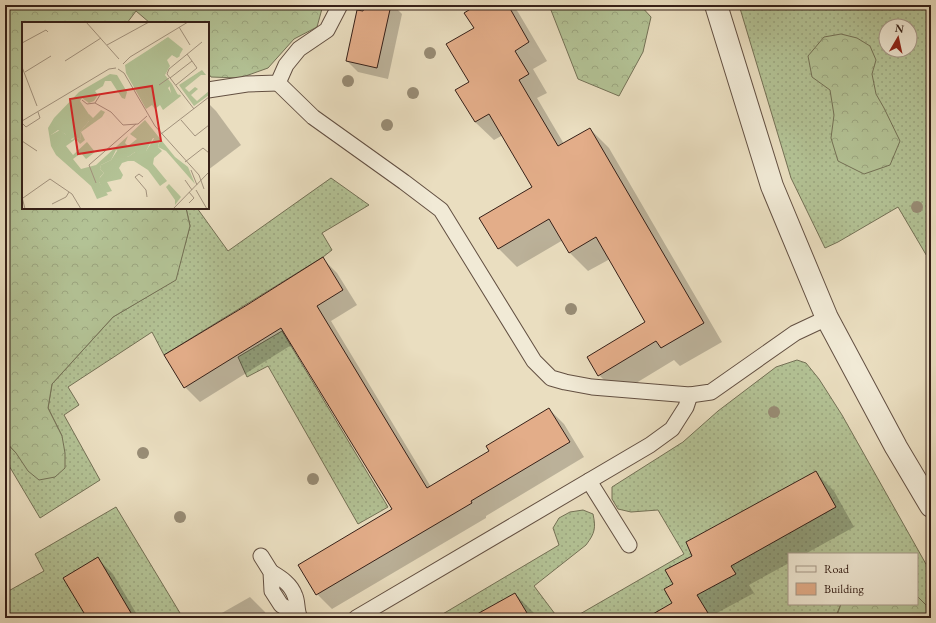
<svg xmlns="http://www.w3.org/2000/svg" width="936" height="623" font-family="'EB Garamond',serif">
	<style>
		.grass { fill: url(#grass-dots); stroke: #747156; fill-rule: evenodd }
		.forest { fill: url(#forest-crowns); stroke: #747156 }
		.shadow { fill: #0003 }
		.building { fill: #e3ad89; stroke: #362018 }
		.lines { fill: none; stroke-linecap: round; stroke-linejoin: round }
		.service-casing { stroke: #635042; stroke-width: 17 }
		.minor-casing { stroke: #635042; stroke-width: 24 }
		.service { stroke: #f1ead6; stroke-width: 15 }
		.minor { stroke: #f1ead6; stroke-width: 22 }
		.tree { fill: #988c75 }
		.inset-road { fill: none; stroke: #a2927d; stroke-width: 1 }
		.view { fill: #d62828; fill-opacity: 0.15; stroke: #d62828; stroke-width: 2 }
		.inset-edge { fill: none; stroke: #362018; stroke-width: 2 }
	</style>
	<defs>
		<pattern id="grass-dots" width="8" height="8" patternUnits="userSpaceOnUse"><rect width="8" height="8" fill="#b3c295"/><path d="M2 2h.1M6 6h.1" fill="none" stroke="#9ba680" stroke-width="1.8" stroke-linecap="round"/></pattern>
		<pattern id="forest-crowns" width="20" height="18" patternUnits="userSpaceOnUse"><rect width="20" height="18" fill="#b3c295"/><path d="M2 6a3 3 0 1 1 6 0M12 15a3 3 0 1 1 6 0" fill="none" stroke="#9ba680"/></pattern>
	</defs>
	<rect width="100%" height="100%" fill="#eadec0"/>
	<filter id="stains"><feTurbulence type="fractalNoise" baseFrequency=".005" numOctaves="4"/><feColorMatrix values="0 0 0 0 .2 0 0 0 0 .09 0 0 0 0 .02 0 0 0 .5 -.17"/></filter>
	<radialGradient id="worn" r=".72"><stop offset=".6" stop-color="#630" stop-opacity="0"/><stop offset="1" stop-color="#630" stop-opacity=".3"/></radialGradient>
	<g class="grass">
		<path d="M739,5H931V257L928,258L898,207L838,242L825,248L791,178ZM886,26H910V50H886Z"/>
		<polygon points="331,178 369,205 322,233 332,250 323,257 164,355 152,332 68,387 79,405 64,415 100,480 40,518 5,459 5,441 16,453 62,436 48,408 52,384 113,317 175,280 190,226 186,208 197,208 228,251"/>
		<polygon points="282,331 388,507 358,524 268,366 247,377 238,357"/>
		<polygon points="797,360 806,363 819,379 842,415 931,573 931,618 927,618 926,605 917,596 917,554 789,554 789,604 841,604 835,618 573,618 684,554 658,510 631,512 618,509 612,499 612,487 683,442 718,411 776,367"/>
		<polygon points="116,507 183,618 34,618 31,614 25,618 5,618 5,593 44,571 35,554"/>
		<path d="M583,510L593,514C596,528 595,533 586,545L534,586L558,618H436L559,545L553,528L559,518L570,512Z"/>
	</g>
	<g class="forest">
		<polygon points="15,5 323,5 317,27 294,39 268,68 240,78 211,77 208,73 208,23 150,23 136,11 127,23 23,23 23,208 186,208 190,226 176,280 113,317 52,384 48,408 62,436 65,453 65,468 55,477 39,480 28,471 16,453 5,441 5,11"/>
		<polygon points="549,5 640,5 651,17 643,52 619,96 578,79"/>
		<polygon points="841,34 857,38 870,46 876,60 872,74 876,94 884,108 900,141 890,165 864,174 838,161 831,138 834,115 830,90 812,77 808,56 824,37"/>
		<polygon points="917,596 926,605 927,618 836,618 841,604 917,604"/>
	</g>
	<g class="shadow">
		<polygon points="366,5 393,5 402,14 388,79 358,72 347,61"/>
		<polygon points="479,5 512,5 518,12 547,61 533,69 547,93 537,98 564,144 590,129 609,148 722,342 680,366 674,360 618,394 599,375 588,358 647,322 610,259 588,271 569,252 563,240 517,267 498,248 533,187 503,135 494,140 475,122 470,83 475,29"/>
		<polygon points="208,103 216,111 241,145 208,170"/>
		<polygon points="322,258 337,273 357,305 331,321 431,487 490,452 549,409 564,424 584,457 486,516 486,518 332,609 317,594 393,510 293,344 200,402 185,387 247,306"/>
		<polygon points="815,472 834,491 854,527 805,554 789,554 789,563 749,585 754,593 715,614 717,618 648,618 673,603 674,585 694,556"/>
		<polygon points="98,559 113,574 139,618 88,618"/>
		<polygon points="515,594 534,613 537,618 484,618"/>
		<polygon points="250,597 265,612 268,618 213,618"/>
		<polygon points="31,615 34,618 27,618"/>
	</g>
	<g class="building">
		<polygon points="365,5 391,5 377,68 346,61 357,10 363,11"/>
		<polygon points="477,5 508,5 529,42 515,51 529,74 519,80 558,146 590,128 704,323 661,348 656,341 598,376 587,357 645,322 596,237 569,253 549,219 498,249 479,218 532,187 489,114 475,122 455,90 469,82 446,44 474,28 464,13"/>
		<polygon points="323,257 343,290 317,306 427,488 489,451 486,446 549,408 570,442 471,501 472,503 316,595 298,565 392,509 281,328 184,388 164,355 247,305"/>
		<polygon points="816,471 836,507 731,566 736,574 697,595 711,618 646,618 672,603 664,589 673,584 665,570 692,556 686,542"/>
		<polygon points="98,557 134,618 87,618 63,578"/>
		<polygon points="515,593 530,618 470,618"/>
	</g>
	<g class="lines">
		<defs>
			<g id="service">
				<polyline points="278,83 313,117 404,182 441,210 534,361 551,378 565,382 592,387 690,395 711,392 795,333 827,318"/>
				<polyline points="208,90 247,84 278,83 286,65 299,49 327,30 340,5"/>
				<polyline points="589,481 629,545"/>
				<polyline points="261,556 271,572 272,591 281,605 298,615"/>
				<path d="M271,572C281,578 291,584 295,596C298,603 296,611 300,618"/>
				<polyline points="356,618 650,445 672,429 686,407 690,395"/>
			</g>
			<polyline id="minor" points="716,5 772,186 827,318 896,447 931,506"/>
		</defs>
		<use href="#service" class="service-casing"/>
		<use href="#minor" class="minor-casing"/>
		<use href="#service" class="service"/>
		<use href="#minor" class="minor"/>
	</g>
	<g class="tree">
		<circle cx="430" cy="53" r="6"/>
		<circle cx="348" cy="81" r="6"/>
		<circle cx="413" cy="93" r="6"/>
		<circle cx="387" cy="125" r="6"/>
		<circle cx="917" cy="207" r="6"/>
		<circle cx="571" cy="309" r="6"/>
		<circle cx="774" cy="412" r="6"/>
		<circle cx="143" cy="453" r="6"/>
		<circle cx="313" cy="479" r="6"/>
		<circle cx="180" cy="517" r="6"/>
	</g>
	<g transform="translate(22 22)">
		<rect width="187" height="187" fill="#eadec0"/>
		<path d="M145,16L158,34L155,36L150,33L145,38L148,44L143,53L150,62L146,66L149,71L158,73L157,71L159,74L141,88L138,83L133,87L130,83L124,87L104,51L103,43ZM180,48L184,53H179L163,66L167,70L173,65L176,67L169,73L175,79L187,69V73L172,84L157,63ZM79,88L83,90L80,95L59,110L63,118L58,122L54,117L44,124L51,133L65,120L73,130L64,137L59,131L51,137L59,147L74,143L106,114L103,121L106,124L115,117L108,112L123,98L153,135L166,145L173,162L144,129L136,125L138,119L131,116L124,129L113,130L106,135L94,128L89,138L79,143L78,147L82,151L78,155L77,160L86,173L75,177L69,164L34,133L29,124V113L38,108L50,118L53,115L59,118L58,110L67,99V92L71,96Z" fill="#b3c295"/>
		<path d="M146,15L161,27L157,34H151V26L146,21L143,25L145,33H141L138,28L130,31L127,28ZM142,37L146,42L141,47V56H137L131,46ZM88,52L95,53L105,70L103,77L100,76L89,59H83L81,64L73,69L76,73L72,79L67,81L60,76L58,79L68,94L67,99L58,110L59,118L53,115L46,119L43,112L36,108L29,113L32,122L29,124L26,106L32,96L57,70ZM147,62H150L157,75L154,76L149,71ZM133,115L138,117L136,125L140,129L132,136L131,142L145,159L138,164L126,148L112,139H106L100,141L97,146L101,153L99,157L85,160L90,169L83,171L76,158L82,151L78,147L79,143L89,138L97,126L106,135L116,128L124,129ZM147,162L159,175L153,183V178L144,165Z" fill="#b3c295"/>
		<path class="inset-road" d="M64,0L97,37M157,5L168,23M0,21L24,8L26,10M85,23L127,0M43,39L79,16M101,42L108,35L166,0M0,45L15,84M96,47L102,51L133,104L177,153L182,167M3,50L29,34M148,56L170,39M137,63L147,56M154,63L175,46L165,32M60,78L65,82L73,81L78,73M73,81L89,90L101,103L116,102L125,94M172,87L145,52L147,47L180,20M159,98L173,114L187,103M0,99L87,47L94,46M0,101L4,105L18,96L16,90M139,112L187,75M0,119L15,129M163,140L181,126L187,131M169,148L175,163M121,155L117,152L113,155L124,168L125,175M163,158L170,168M74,161L67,143L114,102M174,168L185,187M0,175L3,187M1,176L28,157L50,172L59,187M167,181L172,176L167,170M30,182L44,175L47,170M151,187L187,150"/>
		<path class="view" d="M130,64L139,119L56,132L48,77Z"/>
		<rect width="187" height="187" class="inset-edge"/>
	</g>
	<rect width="936" height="623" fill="none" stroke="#eadec0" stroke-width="20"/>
	<rect x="6" y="6" width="924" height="611" fill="none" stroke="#362018" stroke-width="2"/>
	<rect x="10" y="10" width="916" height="603" fill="none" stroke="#362018"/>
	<rect x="788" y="553" width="130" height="52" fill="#f1ead6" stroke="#a6998a"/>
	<rect x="796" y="566" width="20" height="6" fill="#f1ead6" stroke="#a6998a"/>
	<text x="824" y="573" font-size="12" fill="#362018">Road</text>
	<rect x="796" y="583" width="20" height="12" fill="#e3ad89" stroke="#a6998a"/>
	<text x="824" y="593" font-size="12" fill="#362018">Building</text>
	<g transform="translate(898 38) rotate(9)"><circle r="19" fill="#f1ead6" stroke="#a6998a"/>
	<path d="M0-3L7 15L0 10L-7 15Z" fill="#8f2418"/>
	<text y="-6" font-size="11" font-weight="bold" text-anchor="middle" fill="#362018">N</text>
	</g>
	<rect width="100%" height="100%" filter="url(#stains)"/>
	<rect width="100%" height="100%" fill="url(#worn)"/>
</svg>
